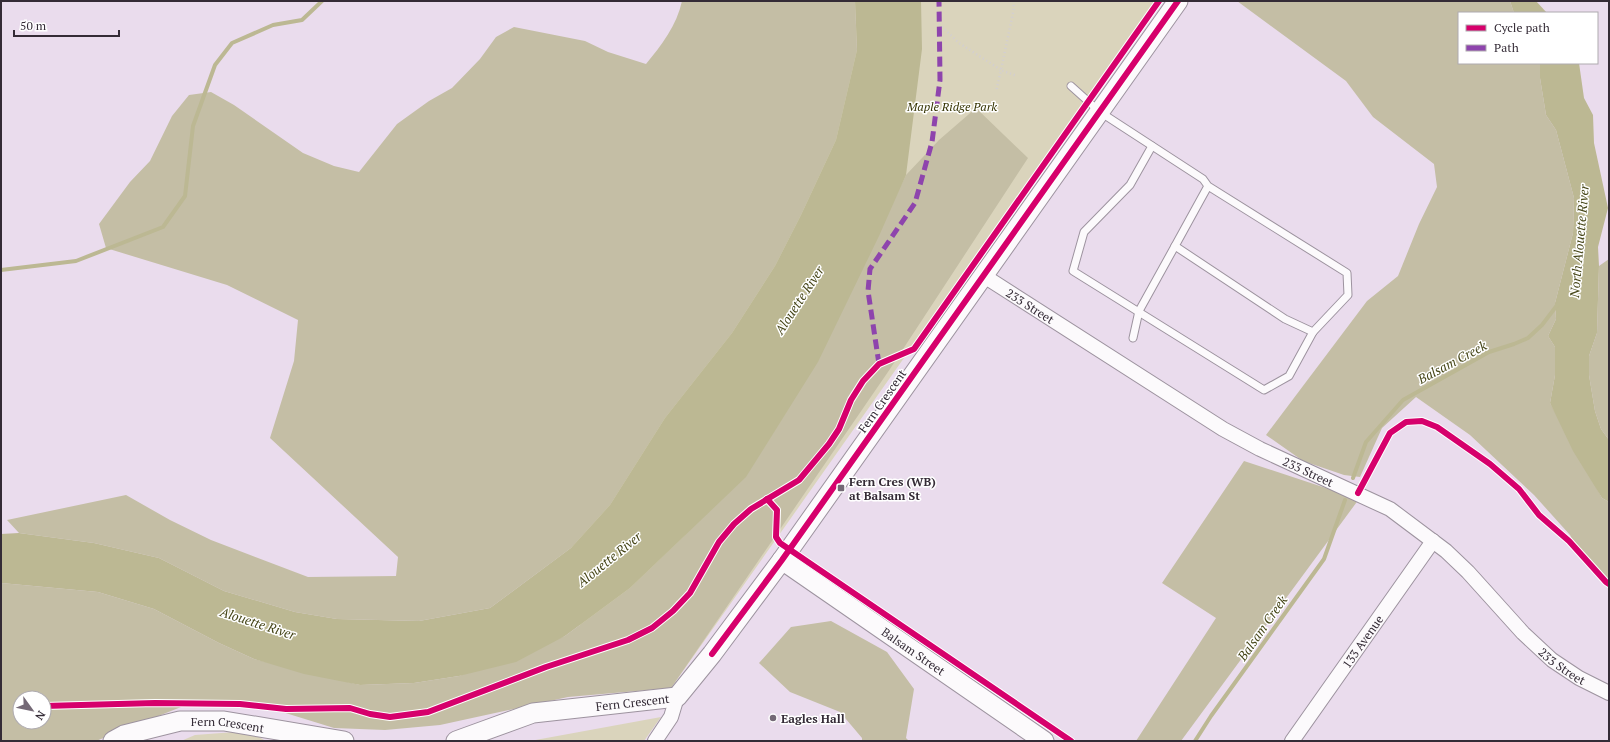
<svg xmlns="http://www.w3.org/2000/svg" width="1610" height="742" font-family="'PT Serif',serif">
	<style>
		.green { fill: #dad4bc }
		.forest { fill: #c4bea5; fill-rule: evenodd }
		.water { fill: #bcb893 }
		.lines { fill: none; stroke-linecap: round; stroke-linejoin: round }
		.stream { stroke: #bcb893; stroke-width: 4 }
		.lane-casing { stroke: #9d939f; stroke-width: 9 }
		.street-casing { stroke: #9d939f; stroke-width: 16 }
		.secondary-casing { stroke: #9d939f; stroke-width: 21 }
		.path { stroke: #d2ced3; stroke-width: 2.5; stroke-dasharray: 1 3; stroke-linecap: butt }
		.lane { stroke: #fcfafc; stroke-width: 7 }
		.street { stroke: #fcfafc; stroke-width: 14 }
		.secondary { stroke: #fcfafc; stroke-width: 19 }
		.quiet { stroke: #8e44ad; stroke-width: 5; stroke-dasharray: 10 5; stroke-linecap: butt }
		.cycleway-casing { stroke: #fff; stroke-width: 8 }
		.cycleway { stroke: #d6006c; stroke-width: 6 }
		.poi-dot { fill: #746976; stroke: #fff; stroke-width: 1.5 }
		.labels { text-anchor: middle; dominant-baseline: central; stroke-width: 3; stroke-linejoin: round; paint-order: stroke }
		.park-label { font-size: 12px; font-style: italic; fill: #353403; stroke: #fff }
		.street-label { font-size: 12px; fill: #342b36; stroke: #fff }
		.poi-label { font-size: 12px; font-weight: bold; fill: #342b36; stroke: #fff; text-anchor: start }
		.water-label { font-size: 13px; font-style: italic; fill: #464618; stroke: #fff }
	</style>
	<rect width="100%" height="100%" fill="#eadced"/>
	<g class="green">
		<polygon points="855,1 1156,1 671,688 522,585 571,548 857,50"/>
		<polygon points="661,717 644,741 530,741"/>
		<polygon points="248,731 266,741 181,741 195,735"/>
	</g>
	<g class="forest">
		<path d="M682,1H855L857,50L836,140L801,215L775,266L732,333L665,418L610,505L571,548L490,608L419,621L337,619L295,612L224,591L159,558L94,543L19,533L7,520L126,495L170,520L211,540L308,577L396,576L398,557L270,438L294,361L298,320L227,285L106,248L99,224L130,182L150,161L172,116L189,95L211,92L234,105L303,153L334,166L359,172L397,124L429,101L452,88L480,59L496,37L514,27L585,41L608,52L646,64C661,46 677,25 682,1Z"/>
		<polygon points="1237,1 1510,1 1514,13 1459,13 1459,63 1540,63 1540,78 1546,115 1556,130 1574,198 1573,233 1555,303 1556,319 1548,336 1555,347 1555,375 1550,403 1602,498 1609,502 1609,585 1585,564 1570,535 1534,495 1470,435 1416,397 1382,428 1360,477 1344,475 1303,461 1266,435 1367,301 1398,276 1419,224 1437,187 1434,164 1373,117 1346,81"/>
		<path d="M976,108L1028,158L890,369L671,688L568,697L440,725L385,730L334,728L247,701L191,703L96,741H1V583L98,592L154,609L219,643L254,659L360,685L414,683L459,676L565,636L630,588L684,536L877,235L906,175L939,140ZM20,698H44V722H20Z"/>
		<polygon points="1609,259 1609,440 1601,429 1595,411 1589,375 1589,356 1597,333 1599,266"/>
		<polygon points="1244,461 1359,499 1181,741 1136,741 1216,618 1162,583"/>
		<polygon points="831,621 887,652 914,689 906,738 909,741 862,741 862,738 840,712 790,692 759,663 791,627"/>
	</g>
	<g class="water">
		<polygon points="855,1 921,1 922,49 906,175 879,236 818,362 746,477 630,588 565,636 516,662 459,676 414,683 360,685 304,674 254,659 219,643 154,609 98,592 1,583 1,534 19,533 94,543 159,558 224,591 295,612 337,619 419,621 490,608 571,548 610,505 665,418 732,333 775,266 801,215 836,140 857,50"/>
		<polygon points="1510,1 1536,1 1547,13 1514,13"/>
		<polygon points="1540,63 1579,63 1584,98 1593,115 1594,143 1608,208 1598,247 1599,266 1597,333 1589,356 1589,375 1595,411 1601,429 1609,440 1609,502 1602,498 1573,451 1550,403 1555,375 1555,347 1548,336 1556,319 1555,303 1573,233 1574,198 1556,130 1546,115 1540,78"/>
	</g>
	<g class="lines">
		<g class="stream">
			<polyline points="1,270 76,261 163,227 185,196 193,126 215,65 232,43 273,25 302,20 322,1"/>
			<polyline points="1353,478 1366,442 1403,400 1489,352 1514,344 1528,338 1542,325 1558,304"/>
			<polyline points="1195,741 1211,716 1324,559 1345,500"/>
		</g>
		<defs>
			<g id="lane">
				<polyline points="1071,86 1100,112 1203,179 1208,186 1347,273 1348,295 1313,332 1285,319 1175,246 1208,186"/>
				<polyline points="1152,146 1130,185 1084,232 1073,271 1264,390 1289,376 1313,332"/>
				<polyline points="1133,338 1139,311 1175,246"/>
			</g>
			<g id="street">
				<path id="s1" d="M984,276L1223,429L1260,449L1390,509L1446,551L1468,572L1523,633L1552,660L1579,678L1609,693"/>
				<polyline points="655,741 671,717 677,697"/>
				<path id="s2" d="M1292,741L1433,541"/>
			</g>
			<g id="secondary">
				<path id="s3" d="M782,560L1044,741"/>
				<path id="s4" d="M113,741L124,735L180,721H224L344,741"/>
				<path id="s5" d="M456,741L533,713L677,697L712,654L782,560L1178,1"/>
			</g>
		</defs>
		<use href="#lane" class="lane-casing"/>
		<use href="#street" class="street-casing"/>
		<use href="#secondary" class="secondary-casing"/>
		<g class="path">
			<polyline points="1013,1 1014,8 1001,70 1017,76"/>
			<polyline points="939,24 959,43 1001,70 996,92"/>
		</g>
		<use href="#lane" class="lane"/>
		<use href="#street" class="street"/>
		<use href="#secondary" class="secondary"/>
		<polyline class="quiet" points="879,364 868,291 870,269 915,203 932,142 940,80 939,1"/>
		<defs>
			<g id="cycleway">
				<polyline points="1358,493 1390,433 1406,422 1422,421 1437,427 1490,464 1519,489 1539,515 1569,541 1606,582 1609,584"/>
				<polyline points="767,499 777,510 776,537 780,543 1071,741"/>
				<polyline points="712,654 782,560 1178,1"/>
				<polyline points="44,706 155,703 240,704 286,709 350,708 370,714 390,717 428,712 546,667 628,640 652,628 673,611 690,593 719,542 734,524 751,509 799,480 829,444 839,429 851,400 863,381 879,364 914,349 1159,1"/>
			</g>
		</defs>
		<use href="#cycleway" class="cycleway-casing"/>
		<use href="#cycleway" class="cycleway"/>
	</g>
	<g class="poi-dot">
		<rect x="837" y="484" width="8" height="8" rx="2"/>
		<circle cx="773" cy="718" r="4"/>
	</g>
	<g class="labels">
		<g class="park-label">
			<text x="952" y="106">Maple Ridge Park</text>
		</g>
		<g class="street-label">
			<text stroke="none"><textPath href="#s1" startOffset="55">233 Street</textPath></text>
			<text transform="translate(882 401) rotate(-55)">Fern Crescent</text>
			<text stroke="none"><textPath href="#s1" startOffset="379">233 Street</textPath></text>
			<text stroke="none"><textPath href="#s2" startOffset="122">133 Avenue</textPath></text>
			<text stroke="none"><textPath href="#s3" startOffset="160">Balsam Street</textPath></text>
			<text stroke="none"><textPath href="#s1" startOffset="703">233 Street</textPath></text>
			<text stroke="none"><textPath href="#s5" startOffset="182">Fern Crescent</textPath></text>
			<text stroke="none"><textPath href="#s4" startOffset="118">Fern Crescent</textPath></text>
		</g>
		<g class="poi-label">
			<text x="849" y="481">Fern Cres (WB)<tspan x="849" dy="14">at Balsam St</tspan></text>
			<text x="781" y="718">Eagles Hall</text>
		</g>
		<g class="water-label">
			<text transform="translate(1579 241) rotate(-85)">North Alouette River</text>
			<text transform="translate(799 300) rotate(-57)">Alouette River</text>
			<text transform="translate(1452 362) rotate(-28)">Balsam Creek</text>
			<text transform="translate(609 559) rotate(-39)">Alouette River</text>
			<text transform="translate(258 623) rotate(18)">Alouette River</text>
			<text transform="translate(1262 628) rotate(-55)">Balsam Creek</text>
		</g>
	</g>
	<rect width="1610" height="742" fill="none" stroke="#342b36" stroke-width="4"/>
	<rect x="1458" y="12" width="140" height="52" fill="#ffffff" stroke="#aeaaaf"/>
	<rect x="1466" y="25" width="20" height="6" fill="#d6006c" stroke="#aeaaaf"/>
	<text x="1494" y="32" font-size="12" fill="#342b36">Cycle path</text>
	<rect x="1466" y="45" width="20" height="6" fill="#8e44ad" stroke="#aeaaaf"/>
	<text x="1494" y="52" font-size="12" fill="#342b36">Path</text>
	<g transform="translate(32 710) rotate(123)"><circle r="19" fill="#ffffff" stroke="#aeaaaf"/>
	<path d="M0-3L7 15L0 10L-7 15Z" fill="#746976"/>
	<text y="-6" font-size="11" font-weight="bold" text-anchor="middle" fill="#342b36">N</text>
	</g>
	<path d="M14 30v6h105v-6" fill="none" stroke="#342b36" stroke-width="2"/>
	<text x="20" y="30" font-size="12" fill="#342b36" stroke="#ffffff" stroke-width="3" paint-order="stroke">50 m</text>
</svg>
